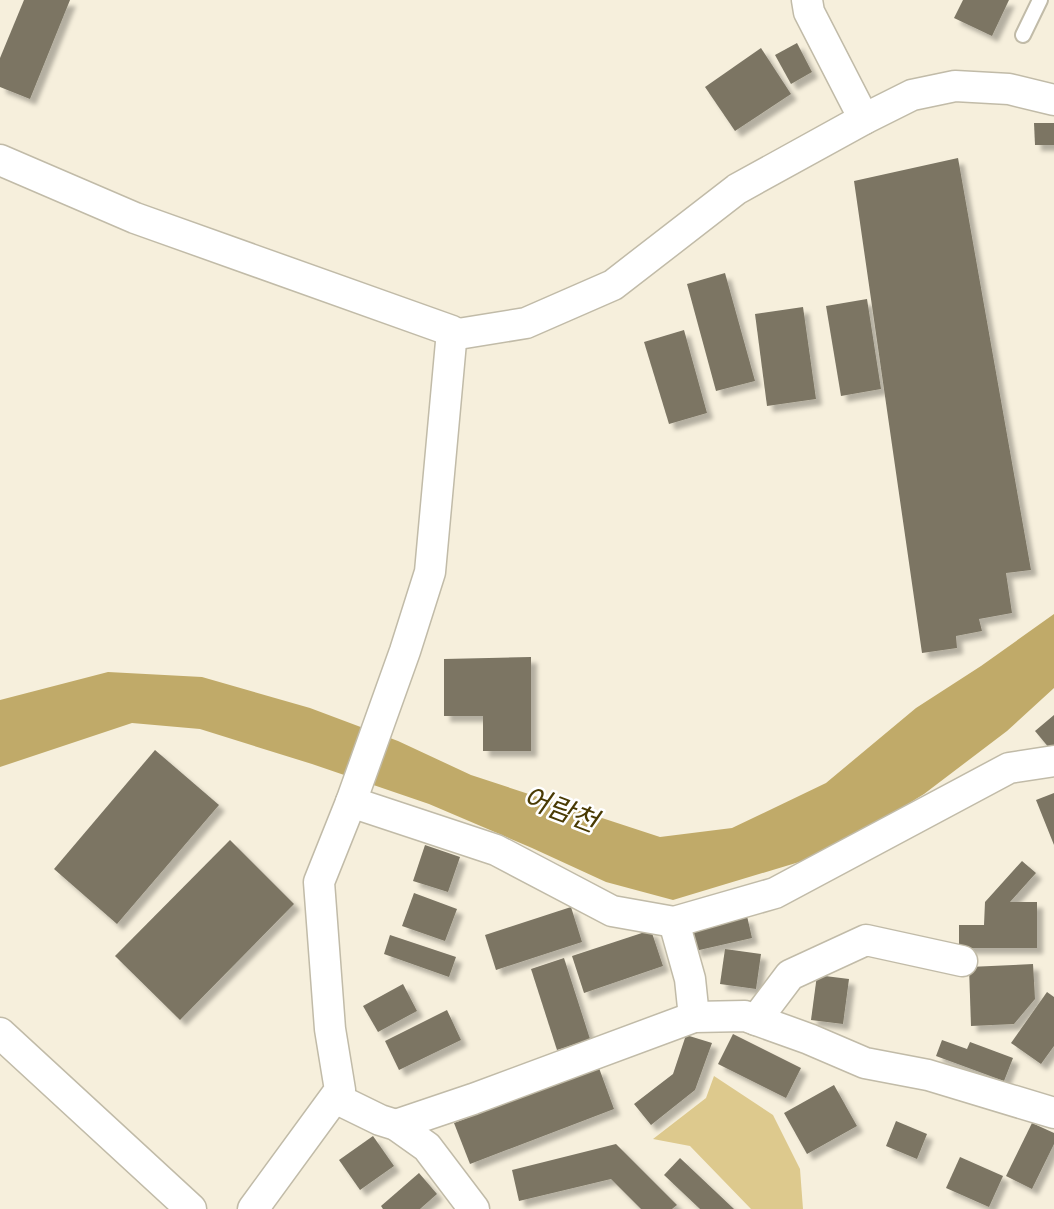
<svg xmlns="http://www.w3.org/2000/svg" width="1054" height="1209" font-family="Signika,'Noto Sans KR',sans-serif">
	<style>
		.green { fill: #ddc98d }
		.water { fill: #c0aa69 }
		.building { fill: #7b7564; filter: url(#shadow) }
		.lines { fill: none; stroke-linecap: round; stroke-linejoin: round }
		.lane-casing { stroke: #c1bba8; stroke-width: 18 }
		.street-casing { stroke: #c1bba8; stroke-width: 33 }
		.lane { stroke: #fff; stroke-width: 14 }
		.street { stroke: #fff; stroke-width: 30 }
		.labels { text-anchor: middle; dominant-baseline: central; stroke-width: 5; stroke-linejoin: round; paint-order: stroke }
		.water-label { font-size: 28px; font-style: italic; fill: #493a03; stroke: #fff }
	</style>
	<defs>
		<filter id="shadow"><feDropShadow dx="6" dy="6" stdDeviation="2" flood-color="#0004"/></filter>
	</defs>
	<rect width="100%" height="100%" fill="#f6efdc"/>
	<polygon class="green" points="714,1076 773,1115 800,1169 803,1209 751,1209 690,1146 653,1139 706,1098"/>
	<polygon class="water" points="1054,614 1054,688 1007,731 924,794 829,853 673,900 606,882 532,848 429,804 312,764 200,729 132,723 0,767 0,700 108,672 202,677 310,708 398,741 471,775 660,837 732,828 826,783 916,708 981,666"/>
	<g class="building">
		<polygon points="24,0 70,0 30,99 0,87 0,58"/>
		<polygon points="963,0 1009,0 992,36 954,18"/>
		<polygon points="797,43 812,72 791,84 775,55"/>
		<polygon points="761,48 791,94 735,131 705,87"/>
		<polygon points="1034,123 1054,123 1054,145 1035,145"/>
		<polygon points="958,158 1031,570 1006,573 1012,613 979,619 982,631 956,636 957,648 922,653 854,181"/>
		<polygon points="725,273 755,381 716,391 687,284"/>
		<polygon points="867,299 881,389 841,396 826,306"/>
		<polygon points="803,307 816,399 767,406 755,314"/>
		<polygon points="684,330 707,413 669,424 644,342"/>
		<polygon points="531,657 531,751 483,751 483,716 444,716 444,659"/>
		<polygon points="1054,715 1054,748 1050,749 1035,731"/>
		<polygon points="155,750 219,805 117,924 54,869"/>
		<polygon points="1054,793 1054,845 1036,800"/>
		<polygon points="230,840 294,904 180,1020 115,956"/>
		<polygon points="425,845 460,857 448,892 413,881"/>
		<polygon points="1022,861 1036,873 1010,902 1037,902 1037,948 959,948 959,925 984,925 985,902"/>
		<polygon points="414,893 457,909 445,941 402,926"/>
		<polygon points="571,907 582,942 496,970 485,935"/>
		<polygon points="747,916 752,938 695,951 690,929"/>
		<polygon points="651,930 663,966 584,993 572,956"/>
		<polygon points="390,935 456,957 449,977 384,954"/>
		<polygon points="725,949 761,954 756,989 720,984"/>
		<polygon points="564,958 590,1039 557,1050 531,969"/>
		<polygon points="1033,964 1035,999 1014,1024 971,1026 969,967"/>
		<polygon points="817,975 849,979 843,1024 811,1020"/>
		<polygon points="403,984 417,1011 378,1032 363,1006"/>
		<polygon points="1047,992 1054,997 1054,1046 1041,1064 1011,1043"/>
		<polygon points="447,1010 461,1040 399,1070 385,1041"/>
		<polygon points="733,1034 801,1068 786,1098 718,1064"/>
		<polygon points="686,1035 712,1043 695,1090 651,1125 634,1104 673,1074"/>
		<polygon points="942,1040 967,1049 970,1042 1013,1058 1004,1081 936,1056"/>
		<polygon points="599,1068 614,1109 470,1164 454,1123"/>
		<polygon points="834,1085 857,1126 807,1154 784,1113"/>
		<polygon points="896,1121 927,1134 917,1159 886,1146"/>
		<polygon points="1032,1123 1054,1133 1054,1144 1032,1189 1006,1176"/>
		<polygon points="373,1136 394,1166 360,1190 339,1160"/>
		<polygon points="616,1144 677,1205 672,1209 641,1209 611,1179 519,1201 512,1170"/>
		<polygon points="960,1157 1003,1176 989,1207 946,1188"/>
		<polygon points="680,1158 734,1209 700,1209 664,1175"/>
		<polygon points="419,1173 437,1194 420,1209 383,1209 381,1206"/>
	</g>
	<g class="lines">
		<defs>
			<polyline id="lane" points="1023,35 1040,0"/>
			<g id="street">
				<polyline points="807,0 809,12 864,119"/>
				<polyline points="0,160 135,218 452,331 430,572 405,651 351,802 319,882 330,1029 340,1090 253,1209"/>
				<polyline points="452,335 526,323 613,285 737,189 864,119 912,95 955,86 1009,89 1054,100"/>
				<polyline points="351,802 496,850 612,911 674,922 775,893 1009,768 1054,761"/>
				<polyline points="674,922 690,979 694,1017"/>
				<polyline points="756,1020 790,975 866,940 962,961"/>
				<polyline points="0,1033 191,1209"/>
				<polyline points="335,1098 380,1120 396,1125 427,1147 474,1209"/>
				<polyline points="396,1125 473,1099 694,1017 745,1016 809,1039 865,1063 928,1075 1054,1113"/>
			</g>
		</defs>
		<use href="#lane" class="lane-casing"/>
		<use href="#street" class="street-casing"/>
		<use href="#lane" class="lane"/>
		<use href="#street" class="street"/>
	</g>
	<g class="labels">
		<g class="water-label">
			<text transform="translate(560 810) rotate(21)">어람천</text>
		</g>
	</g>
</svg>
